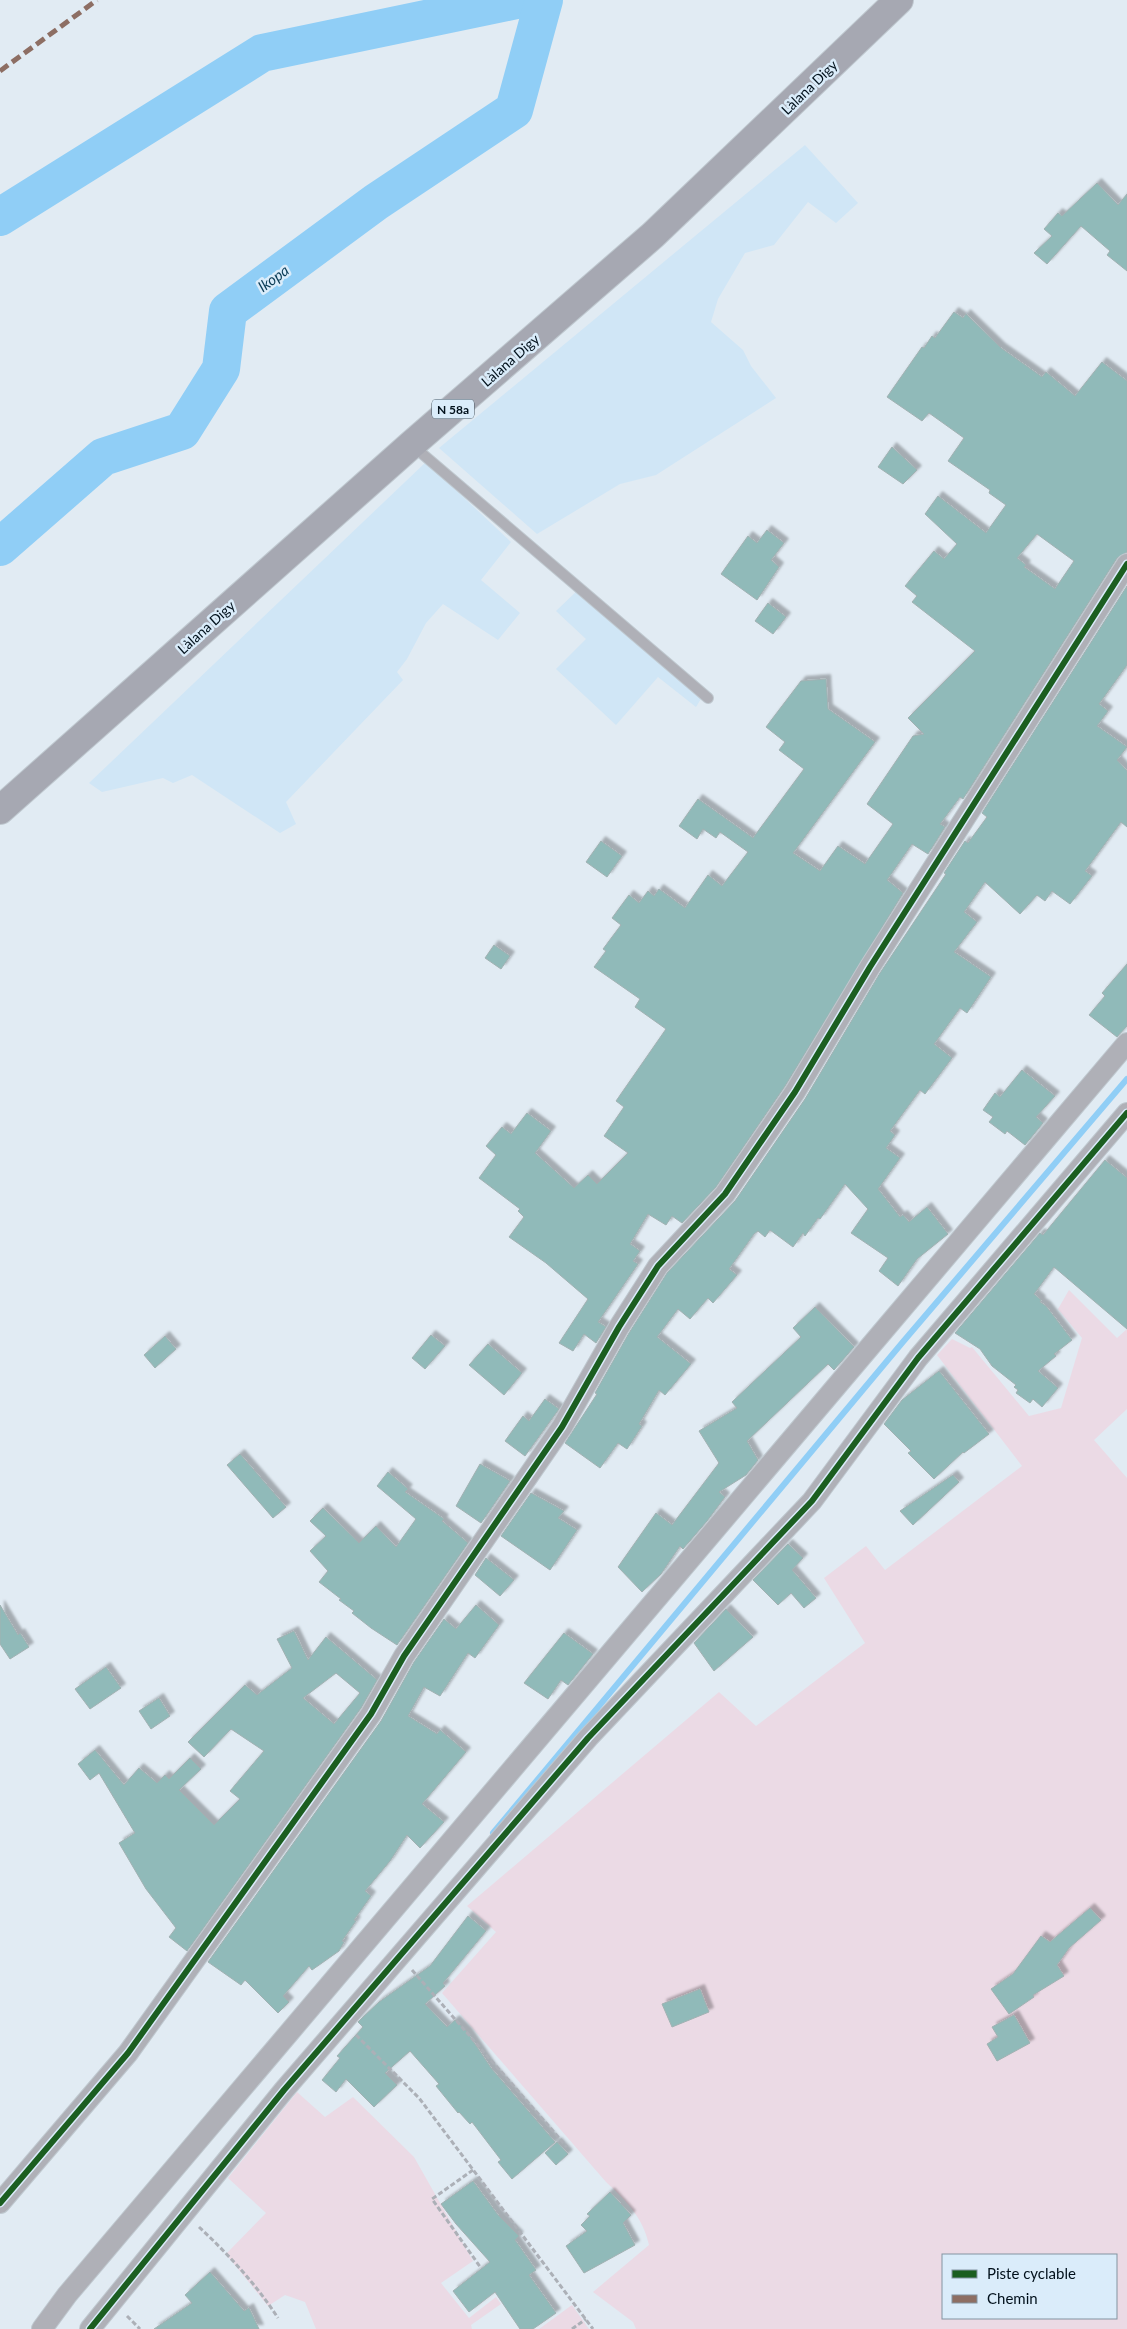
<svg xmlns="http://www.w3.org/2000/svg" width="1127" height="2329" font-family="Lato,sans-serif">
	<style>
		.built { fill: #d0e6f6 }
		.green { fill: #ebdae5; fill-rule: evenodd }
		.lines { fill: none; stroke-linecap: round; stroke-linejoin: round }
		.stream { stroke: #90cef6; stroke-width: 6 }
		.river { stroke: #90cef6; stroke-width: 38 }
		.building { fill: #90bab9; stroke: #a1b1b2; fill-rule: evenodd; filter: url(#shadow) }
		.service-casing { stroke: #bfc8cf; stroke-width: 12 }
		.minor-casing { stroke: #bfc8cf; stroke-width: 22 }
		.primary-casing { stroke: #bfc8cf; stroke-width: 30 }
		.path { stroke: #acb0b7; stroke-width: 3; stroke-dasharray: 5 2.5; stroke-linecap: butt }
		.service { stroke: #afb0b7; stroke-width: 10 }
		.minor { stroke: #afb0b7; stroke-width: 20 }
		.primary { stroke: #a6a8b2; stroke-width: 28 }
		.quiet { stroke: #8d6e63; stroke-width: 5; stroke-dasharray: 10 5; stroke-linecap: butt }
		.cycleway-casing { stroke: #daecfa; stroke-width: 9 }
		.cycleway { stroke: #1b5e20; stroke-width: 6 }
		.labels { text-anchor: middle; dominant-baseline: central; stroke-width: 5; stroke-linejoin: round; paint-order: stroke }
		.shield { fill: #daecfa; stroke: #42525e; stroke-width: 1 }
		.shield-label { font-size: 12px; font-weight: bold; fill: #01101b }
		.street-label { font-size: 14px; fill: #01101b; stroke: #daecfa }
		.water-label { font-size: 15px; font-style: italic; fill: #0b3c56; stroke: #daecfa }
	</style>
	<defs>
		<filter id="shadow"><feDropShadow dx="4.5" dy="-4.5" stdDeviation="1" flood-color="#0004"/></filter>
	</defs>
	<rect width="100%" height="100%" fill="#e1ebf3"/>
	<g class="built">
		<polygon points="805,145 858,203 836,223 808,202 774,245 745,253 718,299 711,322 743,350 751,366 776,398 656,475 620,484 537,534 439,448"/>
		<polygon points="426,462 511,542 481,580 520,613 498,640 443,604 426,623 407,659 397,672 403,680 286,802 296,824 280,833 192,775 173,783 163,778 102,792 89,783"/>
		<polygon points="578,590 702,697 696,707 658,677 616,725 556,669 586,639 556,611"/>
	</g>
	<g class="green">
		<path d="M1069,1290L1117,1338L1127,1329V1409L1094,1440L1127,1478V2329H636L633,2322L593,2292L649,2245C643,2217 626,2201 606,2182L442,1993L496,1932L467,1906L719,1692L756,1726L865,1643L824,1578L866,1546L885,1570L1022,1466L937,1355L952,1339L970,1348L972,1347L1029,1416L1061,1408L1082,1338L1058,1309ZM943,2255H1116V2318H943Z"/>
		<polygon points="297,2092 325,2117 353,2097 414,2157 473,2261 441,2283 469,2318 496,2297 501,2304 471,2325 472,2329 316,2329 305,2302 285,2295 268,2306 226,2254 266,2213 228,2178"/>
		<polygon points="572,2305 589,2329 539,2329"/>
	</g>
	<g class="lines">
		<polyline class="stream" points="493,1833 902,1343 1127,1079"/>
		<g class="river">
			<polyline points="0,217 262,53 517,0"/>
			<polyline points="0,547 103,457 182,431 221,369 228,311 376,202 514,110 544,0"/>
		</g>
	</g>
	<g class="building">
		<polygon points="1097,183 1118,205 1127,194 1127,271 1107,255 1110,251 1081,226 1047,264 1034,253 1052,236 1044,229 1058,213 1062,216"/>
		<path d="M954,312L963,318L966,314L1001,348L1042,377L1046,372L1075,396L1102,362L1127,381V552L1117,558L963,799L960,797L940,824L945,827L928,854L912,844L887,880L903,893L785,1086L716,1187L682,1223L672,1216L666,1225L648,1214L630,1244L640,1251L633,1261L638,1264L598,1322L606,1327L596,1343L584,1334L573,1351L559,1343L588,1299L546,1263L509,1237L524,1217L518,1211L520,1209L479,1178L496,1155L486,1146L502,1127L511,1134L527,1113L551,1131L535,1153L574,1188L588,1175L597,1184L628,1153L604,1136L624,1107L616,1101L666,1029L635,1007L640,999L594,967L606,951L603,949L621,925L612,918L629,895L639,903L648,891L654,896L659,889L685,908L708,875L722,886L748,852L720,832L716,838L703,829L697,839L679,826L698,799L753,838L804,769L779,750L785,742L766,727L801,681L826,679L828,709L875,742L793,853L820,871L838,846L865,864L893,824L867,804L913,736L924,734L908,718L975,651L912,602L917,596L905,586L934,551L944,559L957,544L925,514L938,496L986,533L1006,505L989,493L990,490L948,461L964,438L929,413L922,421L887,397L922,347L924,348L932,336L935,338ZM1037,534L1074,561L1055,589L1024,567L1026,565L1017,558Z"/>
		<polygon points="892,447 917,470 903,484 878,467"/>
		<polygon points="767,530 784,543 771,560 779,567 757,600 721,574 748,536 757,543"/>
		<polygon points="1127,586 1127,665 1099,704 1108,711 1097,726 1127,747 1117,760 1127,771 1127,827 1121,822 1085,871 1092,876 1070,904 1052,891 1045,901 1037,895 1020,914 985,882 964,912 977,922 954,952 991,977 967,1013 960,1008 934,1044 952,1058 925,1094 920,1090 890,1131 895,1135 886,1148 900,1158 878,1189 900,1217 903,1215 909,1222 927,1207 948,1234 917,1259 898,1286 879,1271 888,1258 851,1233 868,1209 845,1184 820,1219 818,1218 805,1236 803,1233 793,1247 770,1230 765,1237 758,1231 754,1234 729,1269 737,1275 713,1303 708,1298 690,1319 678,1309 657,1337 691,1364 665,1395 659,1390 639,1424 642,1426 627,1449 618,1443 600,1468 565,1443 597,1394 595,1393 629,1333 667,1273 735,1201 805,1099 880,973 946,874 944,873 965,841 968,843 987,817 982,813"/>
		<polygon points="768,603 786,617 773,634 755,621"/>
		<polygon points="601,841 622,856 607,877 586,862"/>
		<polygon points="494,945 510,956 501,969 485,958"/>
		<polygon points="1127,964 1127,1026 1117,1037 1089,1015 1105,996 1102,993"/>
		<polygon points="1022,1070 1055,1096 1036,1117 1043,1123 1025,1145 1007,1131 1005,1134 989,1122 993,1117 983,1110 995,1093 1000,1097"/>
		<polygon points="1105,1160 1127,1178 1127,1329 1054,1267 1034,1294 1041,1300 1040,1302 1046,1306 1072,1340 1054,1354 1056,1356 1038,1371 1058,1388 1042,1407 1033,1399 1030,1403 1016,1393 1018,1390 1014,1387 1016,1385 992,1366 980,1349 955,1333 1040,1233 1043,1235"/>
		<polygon points="815,1307 854,1347 834,1370 828,1364 747,1441 758,1460 746,1475 719,1492 725,1497 707,1521 683,1549 680,1546 661,1574 642,1592 618,1567 656,1513 672,1525 719,1463 699,1431 737,1408 732,1402 801,1337 793,1328"/>
		<polygon points="431,1335 445,1346 425,1369 412,1358"/>
		<polygon points="165,1336 176,1349 155,1368 144,1355"/>
		<polygon points="488,1344 522,1373 504,1395 469,1365"/>
		<polygon points="939,1371 989,1434 964,1453 963,1452 934,1479 908,1453 911,1451 884,1424 902,1400"/>
		<polygon points="545,1399 559,1409 525,1456 505,1441 523,1416 529,1421"/>
		<polygon points="240,1454 286,1507 273,1518 227,1465"/>
		<polygon points="480,1464 510,1481 481,1523 456,1506"/>
		<polygon points="388,1472 408,1489 405,1492 444,1519 442,1521 468,1543 397,1645 371,1628 352,1613 354,1611 339,1600 341,1599 319,1582 328,1571 310,1551 326,1536 310,1521 323,1508 359,1543 376,1526 396,1547 416,1519 377,1486"/>
		<polygon points="953,1475 959,1482 913,1525 900,1511"/>
		<polygon points="531,1493 564,1511 558,1518 577,1530 550,1570 501,1536"/>
		<polygon points="788,1544 803,1558 792,1570 816,1598 804,1608 791,1593 778,1605 753,1580"/>
		<polygon points="486,1558 514,1580 500,1596 475,1575"/>
		<polygon points="0,1605 18,1635 20,1633 29,1647 10,1659 0,1644"/>
		<polygon points="476,1605 499,1625 475,1658 468,1653 440,1696 424,1687 408,1716 437,1734 440,1730 466,1752 422,1804 444,1822 420,1848 407,1835 390,1861 365,1891 371,1896 354,1920 356,1921 342,1941 344,1942 339,1951 312,1970 309,1966 283,1996 289,2002 278,2013 245,1980 241,1985 208,1962 381,1721 414,1662 444,1619 456,1629"/>
		<polygon points="726,1609 753,1637 714,1671 694,1643"/>
		<path d="M294,1631L308,1660L326,1637L377,1680L361,1708L187,1951L169,1937L176,1928L146,1889L119,1843L135,1833L99,1773L90,1780L78,1764L95,1750L124,1785L139,1768L157,1783L165,1775L169,1779L190,1758L201,1769L179,1790L214,1825L240,1799L230,1791L264,1751L231,1729L204,1757L188,1742L245,1685L257,1695L292,1668L277,1639ZM336,1673L360,1693L334,1724L303,1698Z"/>
		<polygon points="564,1633 593,1654 568,1685 561,1680 548,1699 524,1683"/>
		<polygon points="106,1667 121,1688 90,1709 75,1689"/>
		<polygon points="159,1698 170,1716 151,1729 139,1711"/>
		<polygon points="1090,1908 1101,1920 1069,1948 1057,1965 1064,1976 1033,1995 1034,1997 1009,2014 991,1989 1013,1974 1041,1936 1050,1942"/>
		<polygon points="468,1916 486,1931 443,1983 445,1986 425,2004 447,2027 455,2020 467,2032 491,2068 555,2142 512,2179 498,2162 501,2160 472,2122 470,2124 459,2112 458,2113 436,2086 439,2084 410,2051 385,2073 397,2085 374,2107 346,2079 336,2092 322,2080 340,2058 337,2056 363,2027 358,2022 362,2018 379,2002 430,1966"/>
		<polygon points="700,1989 709,2012 672,2027 662,2004"/>
		<polygon points="1014,2015 1030,2043 997,2061 987,2044 998,2037 992,2027"/>
		<polygon points="557,2142 568,2154 556,2165 545,2153"/>
		<polygon points="473,2181 498,2215 519,2236 515,2240 536,2270 529,2275 556,2313 533,2329 520,2329 495,2292 469,2312 453,2291 490,2262 456,2224 441,2204"/>
		<polygon points="610,2192 631,2215 623,2223 635,2245 584,2273 566,2246 587,2231 581,2225 590,2216 587,2214"/>
		<polygon points="210,2272 244,2311 249,2308 259,2329 154,2329 192,2303 185,2295"/>
	</g>
	<g class="lines">
		<defs>
			<polyline id="service" points="412,445 708,698"/>
			<g id="minor">
				<polyline points="0,2203 128,2053 371,1714 404,1656 562,1427 619,1327 658,1266 725,1194 795,1092 870,967 1127,564"/>
				<polyline points="42,2329 67,2295 1127,1043"/>
				<polyline points="90,2329 284,2090 588,1738 812,1501 918,1358 1127,1113"/>
			</g>
			<polyline id="primary" points="0,810 411,445 653,235 899,0"/>
		</defs>
		<use href="#service" class="service-casing"/>
		<use href="#minor" class="minor-casing"/>
		<use href="#primary" class="primary-casing"/>
		<g class="path">
			<polyline points="412,1970 567,2147"/>
			<polyline points="356,2035 419,2098 593,2329"/>
			<polyline points="473,2170 432,2199 481,2268"/>
			<path d="M199,2227C228,2254 256,2284 278,2318"/>
			<polyline points="127,2316 140,2329"/>
			<polyline points="572,2329 586,2319"/>
		</g>
		<use href="#service" class="service"/>
		<use href="#minor" class="minor"/>
		<use href="#primary" class="primary"/>
		<polyline class="quiet" points="0,71 97,0"/>
		<defs>
			<g id="cycleway">
				<polyline points="0,2203 128,2053 371,1714 404,1656 562,1427 619,1327 658,1266 725,1194 795,1092 870,967 1127,564"/>
				<polyline points="90,2329 284,2090 588,1738 812,1501 918,1358 1127,1113"/>
			</g>
		</defs>
		<use href="#cycleway" class="cycleway-casing"/>
		<use href="#cycleway" class="cycleway"/>
	</g>
	<g class="labels">
		<rect class="shield" x="432" y="399.5" width="42" height="19" rx="4"/>
		<g class="shield-label">
			<text x="453" y="409">N 58a</text>
		</g>
		<g class="street-label">
			<text transform="translate(809 87) rotate(-44)">Làlana Digy</text>
			<text transform="translate(510 360) rotate(-41)">Làlana Digy</text>
			<text transform="translate(206 627) rotate(-42)">Làlana Digy</text>
		</g>
		<g class="water-label">
			<text transform="translate(273 278) rotate(-36)">Ikopa</text>
		</g>
	</g>
	<rect x="942" y="2254" width="175" height="65" fill="#daecfa" stroke="#8394a1"/>
	<rect x="952" y="2270" width="25" height="8" fill="#1b5e20" stroke="#8394a1"/>
	<text x="987" y="2279" font-size="15" fill="#01101b">Piste cyclable</text>
	<rect x="952" y="2295" width="25" height="8" fill="#8d6e63" stroke="#8394a1"/>
	<text x="987" y="2304" font-size="15" fill="#01101b">Chemin</text>
</svg>
